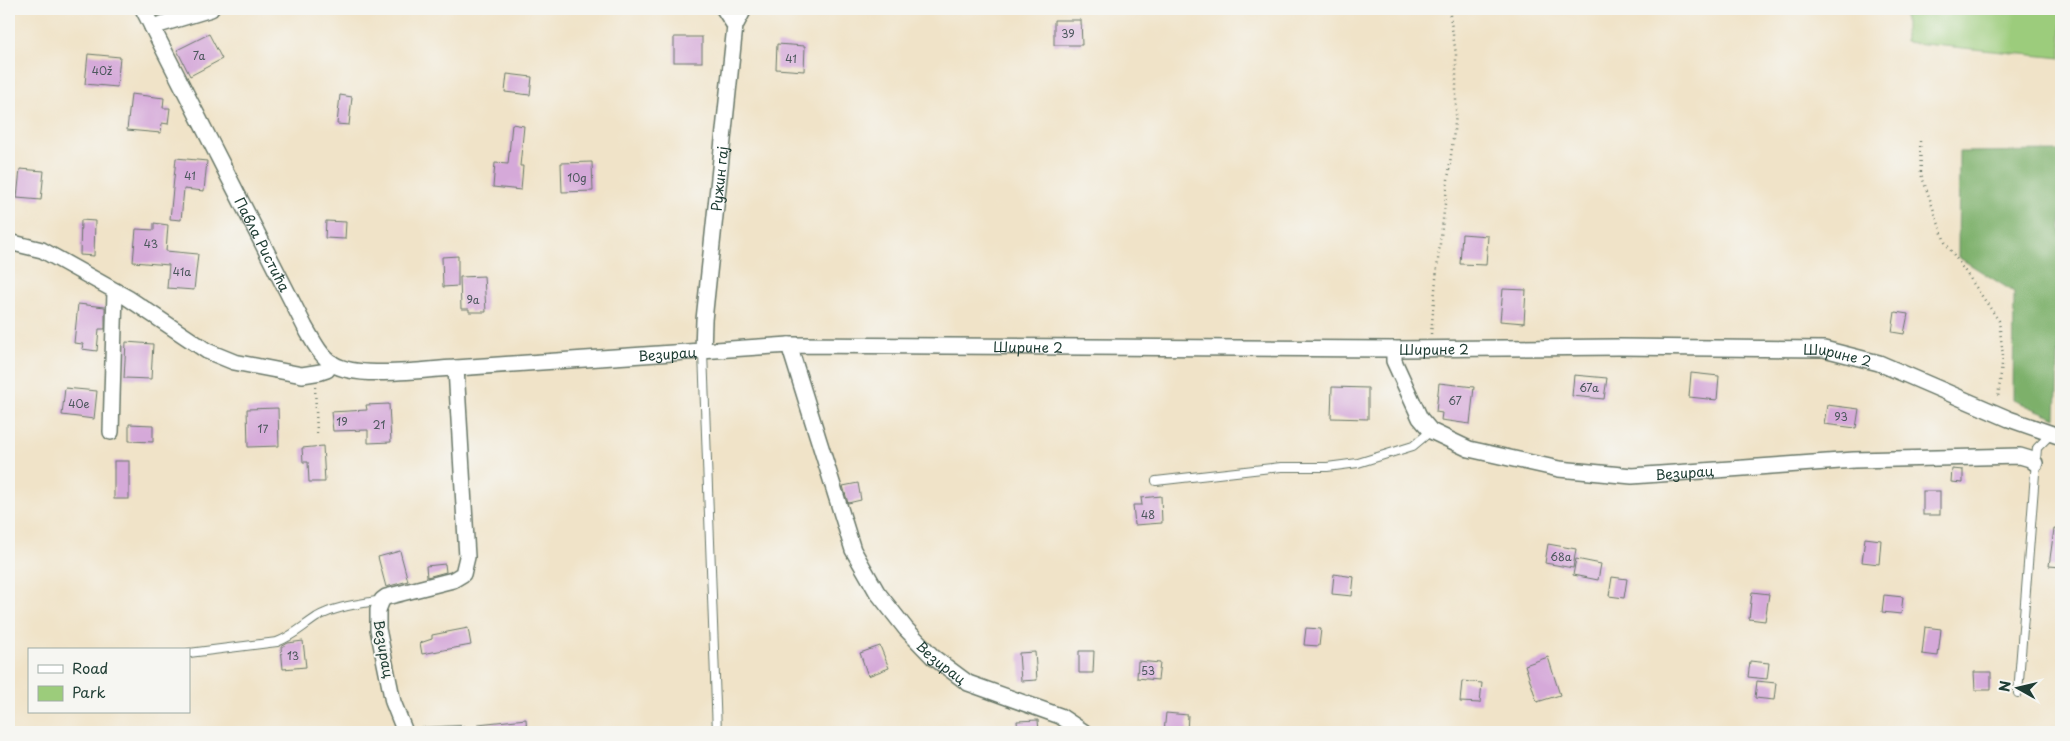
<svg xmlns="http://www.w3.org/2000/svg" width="2070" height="741" font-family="'Playpen Sans',sans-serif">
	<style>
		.green { fill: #9ccc7b; stroke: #5e8458 }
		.forest { fill: #7db06b; stroke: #4e7650 }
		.building { fill: #d5a9d9 }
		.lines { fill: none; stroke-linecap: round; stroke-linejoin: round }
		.service-casing { stroke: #687768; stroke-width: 10 }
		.minor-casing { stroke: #687768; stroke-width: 18 }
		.path { stroke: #687768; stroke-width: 2.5; stroke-dasharray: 1 4; stroke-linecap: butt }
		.service { stroke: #fff; stroke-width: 8 }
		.minor { stroke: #fff; stroke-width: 15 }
		.labels { text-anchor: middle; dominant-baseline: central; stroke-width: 4; stroke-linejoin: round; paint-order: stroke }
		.number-label { font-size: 11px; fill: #4c585d }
		.street-label { font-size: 14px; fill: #1f3d34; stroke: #f6f6f2 }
	</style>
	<rect width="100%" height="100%" fill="#f6f6f2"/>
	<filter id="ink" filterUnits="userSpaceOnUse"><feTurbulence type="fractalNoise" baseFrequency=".02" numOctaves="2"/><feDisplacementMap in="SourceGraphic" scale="10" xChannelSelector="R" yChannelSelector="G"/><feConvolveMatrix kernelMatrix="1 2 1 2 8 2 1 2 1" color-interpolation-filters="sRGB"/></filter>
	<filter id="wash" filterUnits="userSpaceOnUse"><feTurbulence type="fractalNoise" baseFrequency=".0096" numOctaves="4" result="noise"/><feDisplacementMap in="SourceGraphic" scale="20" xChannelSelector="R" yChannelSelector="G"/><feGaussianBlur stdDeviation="1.12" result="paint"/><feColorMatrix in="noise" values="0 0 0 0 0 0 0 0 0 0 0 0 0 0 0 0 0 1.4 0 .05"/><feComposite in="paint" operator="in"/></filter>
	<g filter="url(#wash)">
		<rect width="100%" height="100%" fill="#f0e3c8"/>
		<polygon class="green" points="1905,9 2061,9 2061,58 1905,42"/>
		<polygon class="forest" points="2061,151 2061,286 2056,418 2013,400 2014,292 1958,257 1959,152"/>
		<g id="blocks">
			<g class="building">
				<polygon points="1054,20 1081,20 1082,45 1054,45"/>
				<polygon points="209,34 222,59 190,76 177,50"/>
				<rect x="674" y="37" width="28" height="25"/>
				<polygon points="777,44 805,46 804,71 776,69"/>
				<polygon points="88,54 120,57 117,87 85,84"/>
				<polygon points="507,74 532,77 530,95 505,92"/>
				<polygon points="131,94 164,98 163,108 170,108 168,124 162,123 161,133 127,130"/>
				<polygon points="340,95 352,97 349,125 337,124"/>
				<polygon points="512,124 524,126 520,166 523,166 521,190 493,187 495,163 508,164"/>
				<polygon points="176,158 207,161 204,191 184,189 181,220 170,219"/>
				<polygon points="592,162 593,191 562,192 561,163"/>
				<polygon points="20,169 44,171 41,200 17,198"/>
				<polygon points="81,220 95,221 94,256 80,255"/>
				<polygon points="326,221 346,222 345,239 325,238"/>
				<polygon points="154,223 168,225 166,251 198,254 194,290 167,288 169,265 133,262 136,229 154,230"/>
				<polygon points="1462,234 1488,236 1486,265 1460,264"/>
				<polygon points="458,256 458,286 443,287 442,257"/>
				<polygon points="484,276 486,312 469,312 469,309 461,309 460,277"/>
				<polygon points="1503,289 1526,290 1524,323 1500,321"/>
				<polygon points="78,304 105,307 105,329 99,329 97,351 82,349 83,344 74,343"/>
				<polygon points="1895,312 1908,314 1904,334 1892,332"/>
				<polygon points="126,342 153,344 151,379 124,378"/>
				<polygon points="1691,373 1719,376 1717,400 1689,397"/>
				<polygon points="1574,375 1607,378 1604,399 1572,396"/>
				<polygon points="1439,383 1474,387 1470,424 1441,420 1442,413 1436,412"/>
				<polygon points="1332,387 1368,388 1368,419 1331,418"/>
				<polygon points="65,388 97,391 94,419 62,415"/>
				<polygon points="389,404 391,442 368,443 368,430 333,431 331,412 367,410 366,405"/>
				<polygon points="1827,405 1859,409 1856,428 1824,424"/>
				<polygon points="278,408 279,446 248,447 247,409"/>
				<polygon points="129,424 153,425 153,442 129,441"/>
				<polygon points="323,446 325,482 309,482 308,462 303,462 302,448"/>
				<rect x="114" y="461" width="15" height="38"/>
				<polygon points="1952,469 1963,470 1963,483 1951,482"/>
				<polygon points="858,483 861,500 848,503 843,486"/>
				<rect x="1923" y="491" width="17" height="24"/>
				<polygon points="1161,496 1162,523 1135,525 1133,505 1142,505 1141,498"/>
				<polygon points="2054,529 2061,530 2061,567 2049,566"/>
				<polygon points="1865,538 1881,540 1879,564 1862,562"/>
				<polygon points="1548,544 1576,549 1573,568 1545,563"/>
				<polygon points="400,551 408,581 386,587 378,557"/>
				<polygon points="1576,559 1601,564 1598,580 1573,575"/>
				<polygon points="445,564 446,572 427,577 426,566"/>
				<polygon points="1334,574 1354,577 1352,596 1332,594"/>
				<polygon points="1612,577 1627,579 1624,598 1609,596"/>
				<polygon points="1752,592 1769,594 1765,621 1749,619"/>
				<polygon points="1884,595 1903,597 1901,614 1882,612"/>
				<polygon points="1925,627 1941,629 1938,656 1922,654"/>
				<polygon points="468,628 471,645 422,654 420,643 432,639 432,635"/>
				<polygon points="1306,628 1321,629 1319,646 1304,645"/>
				<polygon points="303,641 306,667 283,669 281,647 288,643"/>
				<polygon points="880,646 889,668 868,676 860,653"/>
				<polygon points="1079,651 1094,651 1093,673 1079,673"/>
				<polygon points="1035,652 1037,680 1021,681 1019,653"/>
				<polygon points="1548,657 1560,695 1537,702 1525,665"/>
				<polygon points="1138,661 1160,663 1158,680 1137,678"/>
				<polygon points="1750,661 1769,663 1767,679 1748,677"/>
				<polygon points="1974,672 1991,672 1991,690 1975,690"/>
				<polygon points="1462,681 1482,683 1480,703 1460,702"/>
				<polygon points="1757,681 1776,683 1774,700 1755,698"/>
				<polygon points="1166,713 1188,715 1187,732 1164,732"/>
				<polygon points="526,719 527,732 479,732 478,724"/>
				<polygon points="1038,720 1039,732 1018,732 1017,721"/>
			</g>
		</g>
	</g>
	<g filter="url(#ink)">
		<use href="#blocks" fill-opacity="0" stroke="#687768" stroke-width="1"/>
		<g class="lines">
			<defs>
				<g id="service">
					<polyline points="703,352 717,732"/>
					<polyline points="1156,481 1281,467 1327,467 1358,463 1413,446 1431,431"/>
					<path d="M189,653L277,642C293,636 303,626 317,617C336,606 360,604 382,600"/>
					<polyline points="2018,693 2037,448 2052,433"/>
					<polyline points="421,732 460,730 469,732"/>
				</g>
				<g id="minor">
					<path id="s1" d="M143,9L305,327C312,339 320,356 333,364C359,380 424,369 456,368"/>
					<polyline points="724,9 735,26"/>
					<polyline points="152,27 211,9"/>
					<polyline points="9,242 42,250 128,298 207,351 234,362 302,375 321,372 327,370 332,363"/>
					<path id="s2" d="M789,345L853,550L877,592L906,629L933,657L968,683L1060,716L1084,732"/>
					<path id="s3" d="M1394,349V361L1420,418L1431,431L1469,449L1559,469L1632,476L1854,460L2020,456L2030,459L2035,463"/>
					<path id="s4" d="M703,352L704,320L735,26L744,9"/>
					<polyline points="111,432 115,291"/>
					<path id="s5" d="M405,732L393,702L378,629V610L382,600L386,597L453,580L463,574L467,557L456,368L789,345L1394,349L1618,347L1824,349L1879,363L2009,419L2061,437"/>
				</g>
			</defs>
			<use href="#service" class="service-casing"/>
			<use href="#minor" class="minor-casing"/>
			<g class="path">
				<polyline points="1920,141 1921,174 1945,242 1999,321 2003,356 1998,398"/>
				<polyline points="1431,334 1437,268 1456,115 1456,54 1449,9"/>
				<polyline points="315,387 317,433"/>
			</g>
			<use href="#service" class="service"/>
			<use href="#minor" class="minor"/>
		</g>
	</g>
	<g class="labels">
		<g class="number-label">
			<text x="1068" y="33">39</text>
			<text x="199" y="55">7a</text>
			<text x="791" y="58">41</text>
			<text x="102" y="70">40ž</text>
			<text x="190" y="175">41</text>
			<text x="577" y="177">10g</text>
			<text x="151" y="243">43</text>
			<text x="182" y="271">41a</text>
			<text x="473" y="299">9a</text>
			<text x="1589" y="387">67a</text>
			<text x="1455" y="400">67</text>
			<text x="79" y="403">40e</text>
			<text x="1841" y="416">93</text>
			<text x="342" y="421">19</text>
			<text x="379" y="424">21</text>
			<text x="263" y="428">17</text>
			<text x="1148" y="514">48</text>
			<text x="1561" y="556">68a</text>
			<text x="293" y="655">13</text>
			<text x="1148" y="670">53</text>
		</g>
		<g class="street-label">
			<text stroke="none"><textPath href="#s4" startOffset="174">Ружин гај</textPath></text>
			<text stroke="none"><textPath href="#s1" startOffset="264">Павла Ристића</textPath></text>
			<text stroke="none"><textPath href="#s5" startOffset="1002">Ширине 2</textPath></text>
			<text stroke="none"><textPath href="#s5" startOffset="1408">Ширине 2</textPath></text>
			<text stroke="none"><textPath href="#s5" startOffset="641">Везирац</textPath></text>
			<text stroke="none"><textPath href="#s5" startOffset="1812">Ширине 2</textPath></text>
			<text stroke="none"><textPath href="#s3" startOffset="352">Везирац</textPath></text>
			<text transform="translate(384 649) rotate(80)">Везирац</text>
			<text stroke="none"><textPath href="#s2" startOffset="359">Везирац</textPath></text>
		</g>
	</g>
	<rect width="2070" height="741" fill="none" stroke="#f6f6f2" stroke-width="30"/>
	<rect x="28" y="648" width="162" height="65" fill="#f6f6f2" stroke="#a0aca6"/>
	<rect x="38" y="665" width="25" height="8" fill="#ffffff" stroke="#a0aca6"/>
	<text x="72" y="674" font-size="15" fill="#1f3d34">Road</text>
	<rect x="38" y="686" width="25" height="15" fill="#9ccc7b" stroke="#a0aca6"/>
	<text x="72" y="698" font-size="15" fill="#1f3d34">Park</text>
	<g transform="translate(2018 688) rotate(278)" stroke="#f6f6f2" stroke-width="4" paint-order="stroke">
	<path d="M0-4L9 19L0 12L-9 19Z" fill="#1f3d34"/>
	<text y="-8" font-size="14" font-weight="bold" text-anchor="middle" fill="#1f3d34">N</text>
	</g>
</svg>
